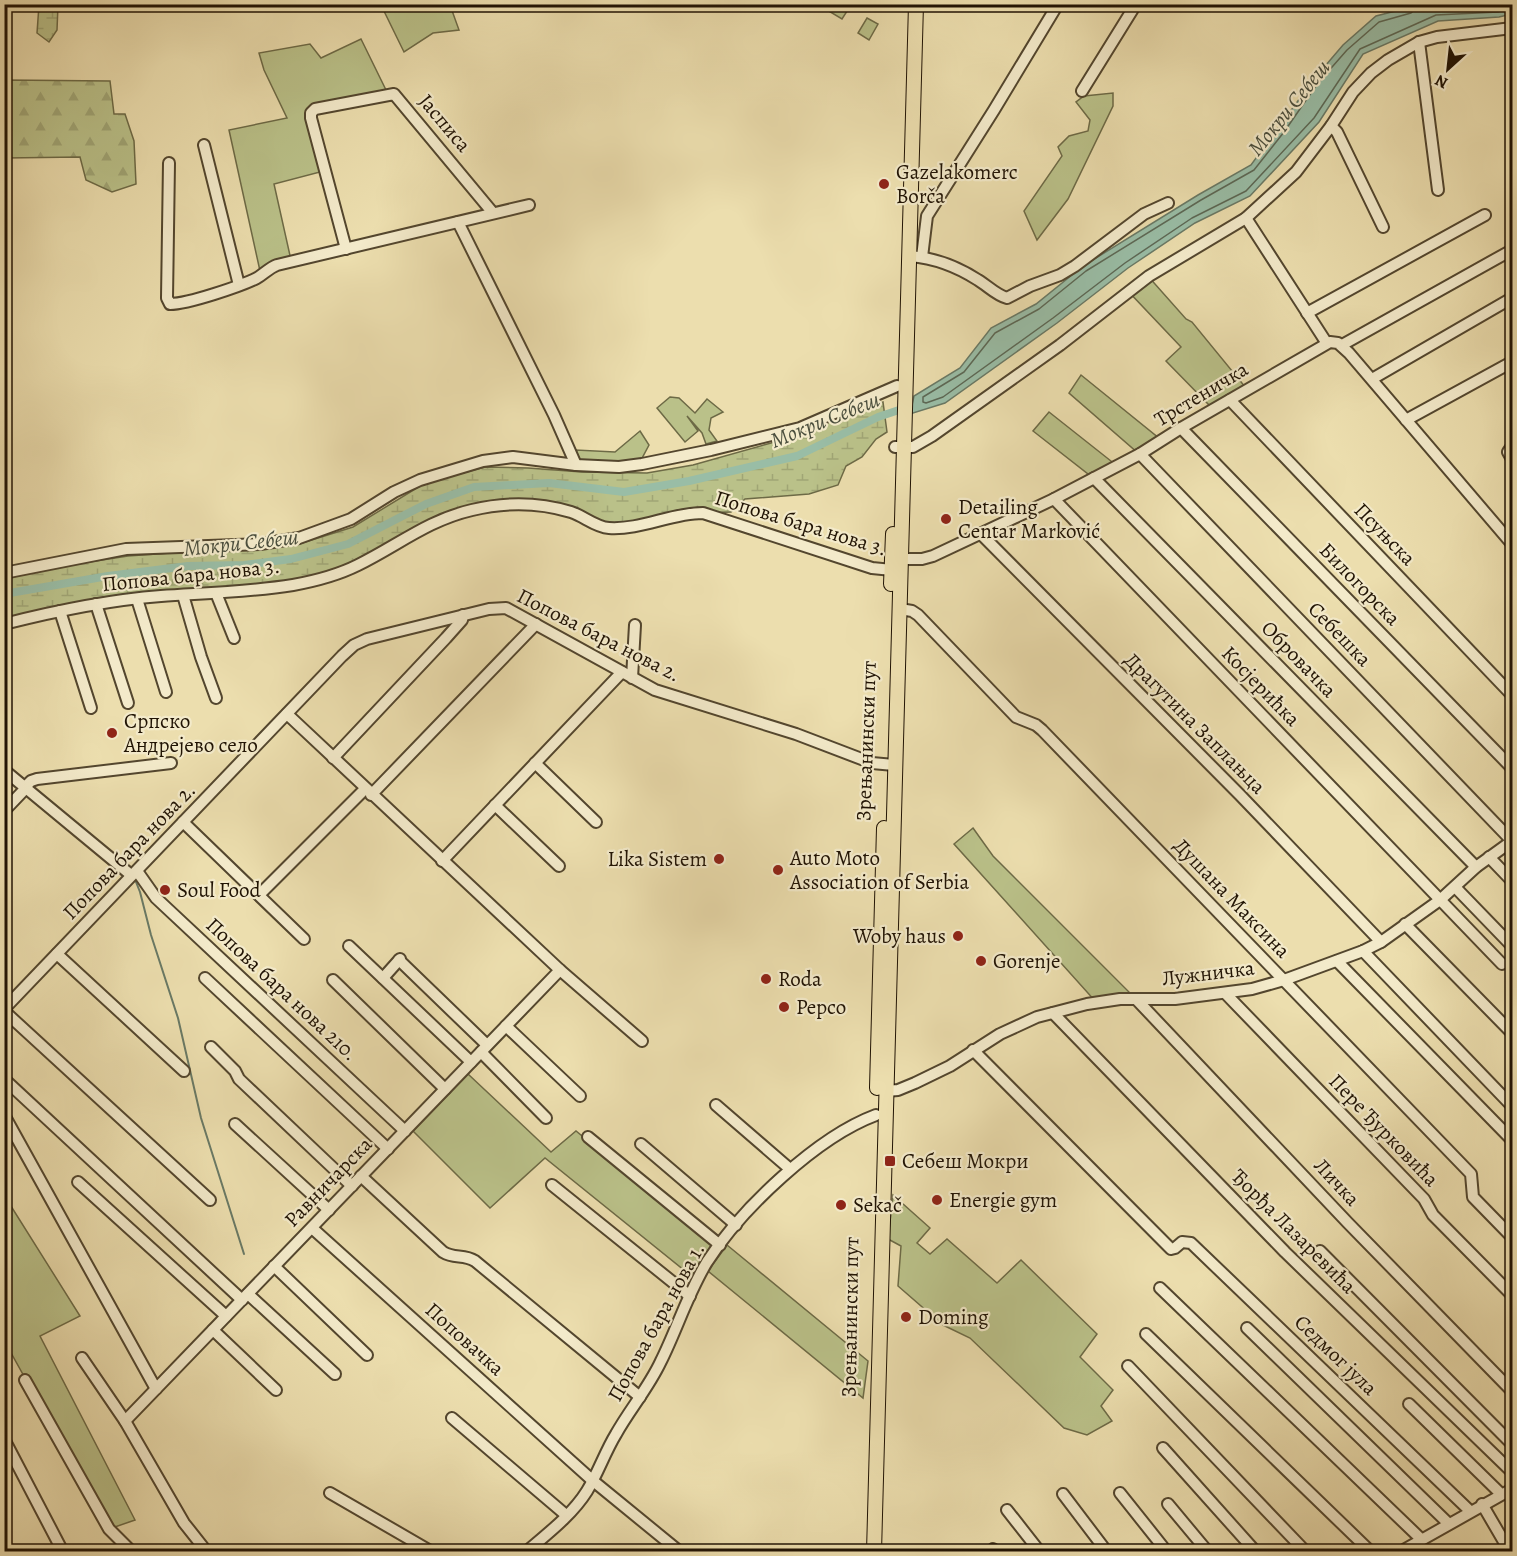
<svg xmlns="http://www.w3.org/2000/svg" width="1517" height="1556" font-family="Alegreya,serif">
	<style>
		.green { fill: #bac189; stroke: #6d6a46; stroke-width: 1.5 }
		.forest { fill: url(#forest-firs); stroke: #6d6a46; stroke-width: 1.5 }
		.wetland { fill: url(#wetland-marsh); stroke: #6d6a46; stroke-width: 1.5 }
		.water { fill: #99bda6; stroke: #697965; stroke-width: 1.5 }
		.lines { fill: none; stroke-linecap: round; stroke-linejoin: round }
		.shore { stroke: #5c6855; stroke-width: 1.5 }
		.stream { stroke: #697965; stroke-width: 2 }
		.canal { stroke: #99bda6; stroke-width: 8 }
		.minor-casing { stroke: #53462e; stroke-width: 14 }
		.major-casing { stroke: #201304; stroke-width: 16 }
		.minor { stroke: #f3eaca; stroke-width: 10 }
		.major { stroke: #ecdeae; stroke-width: 14 }
		.poi-dot { fill: #8f2418; stroke: #f3eaca; stroke-width: 2 }
		.labels { text-anchor: middle; dominant-baseline: central; stroke-width: 4.5; stroke-linejoin: round; paint-order: stroke }
		.street-label { font-size: 21px; fill: #201304; stroke: #f3eaca }
		.poi-label { font-size: 21px; fill: #201304; stroke: #f3eaca; text-anchor: start }
		.water-label { font-size: 22px; font-style: italic; fill: #4a4e3d; stroke: #f3eaca }
	</style>
	<defs>
		<pattern id="forest-firs" width="22" height="20" patternUnits="userSpaceOnUse" patternTransform="scale(1.5)"><rect width="22" height="20" fill="#bac189"/><path d="M5 1l3.5 6h-7zM16 11l3.5 6h-7z" fill="#a0a575"/></pattern>
		<pattern id="wetland-marsh" width="20" height="14" patternUnits="userSpaceOnUse" patternTransform="scale(1.5)"><rect width="20" height="14" fill="#bac189"/><path d="M1 5h8M5 5V1M11 12h8M15 12V8" fill="none" stroke="#a0a575"/></pattern>
	</defs>
	<rect width="100%" height="100%" fill="#ecdeae"/>
	<filter id="stains"><feTurbulence type="fractalNoise" baseFrequency=".00333" numOctaves="4"/><feColorMatrix values="0 0 0 0 .2 0 0 0 0 .09 0 0 0 0 .02 0 0 0 .5 -.17"/></filter>
	<radialGradient id="worn" r=".72"><stop offset=".6" stop-color="#630" stop-opacity="0"/><stop offset="1" stop-color="#630" stop-opacity=".3"/></radialGradient>
	<g class="green">
		<polygon points="381,5 450,5 459,30 433,33 404,52"/>
		<polygon points="830,5 830,4 851,5 842,19 827,10"/>
		<polygon points="867,18 878,24 869,40 858,33"/>
		<polygon points="361,39 386,90 307,109 306,116 320,172 274,184 291,260 260,271 229,130 287,118 264,70 259,53 310,44 321,58"/>
		<polygon points="1113,93 1113,106 1068,199 1037,240 1024,211 1062,156 1058,147 1069,136 1088,131 1090,120 1076,102 1084,96"/>
		<polygon points="1147,275 1186,319 1192,322 1246,388 1212,408 1166,361 1181,347 1127,290"/>
		<polygon points="1081,375 1160,439 1138,453 1069,393"/>
		<polygon points="670,397 679,398 695,413 707,399 723,412 711,418 709,430 717,441 706,444 702,433 687,416 698,431 685,442 657,408"/>
		<polygon points="1049,412 1116,465 1092,477 1033,431"/>
		<polygon points="640,431 649,445 641,460 624,464 581,463 576,450 615,452"/>
		<polygon points="973,828 993,856 1136,999 1096,1002 954,844"/>
		<polygon points="468,1074 551,1152 576,1131 716,1246 695,1279 545,1158 490,1208 413,1131"/>
		<polygon points="4,1195 80,1316 40,1336 135,1520 109,1529 5,1342"/>
		<polygon points="893,1195 930,1228 917,1243 930,1254 947,1239 997,1283 1021,1260 1097,1334 1080,1357 1113,1390 1101,1406 1112,1421 1087,1435 1064,1428 970,1338 943,1325 898,1286 901,1246 888,1239"/>
		<polygon points="727,1245 868,1361 863,1398 708,1271"/>
	</g>
	<polygon class="forest" points="5,80 110,81 114,114 125,114 134,141 136,184 112,192 86,180 80,157 5,158"/>
	<g class="wetland">
		<polygon points="39,5 58,5 57,30 49,42 37,33"/>
		<polygon points="883,402 887,432 876,439 862,457 846,466 838,485 809,494 745,499 731,512 685,514 622,527 572,513 494,506 401,540 312,581 160,596 5,625 5,579 50,568 128,556 299,544 353,527 425,483 485,467 528,468 582,472 647,473 693,465 771,443"/>
	</g>
	<polygon class="water" points="1419,5 1512,5 1512,14 1499,17 1438,21 1363,54 1319,122 1250,196 1195,223 1128,268 1057,323 945,403 910,414 914,396 960,368 991,328 1036,304 1083,266 1198,195 1251,165 1314,79 1343,45 1376,16"/>
	<g class="lines">
		<g class="shore">
			<polyline points="1415,4 1415,9 1411,13 1379,22 1347,50 1318,83 1284,132 1254,170 1201,200 1086,271 1039,309 995,333 964,372 923,397 923,402 926,403 943,397 1053,318 1125,263 1192,218 1246,191 1314,118 1360,49 1436,15 1498,12 1512,8"/>
			<polyline points="1423,4 1423,9 1426,11 1436,7 1488,4"/>
		</g>
		<g class="stream">
			<polyline points="4,761 11,769"/>
			<polyline points="45,797 129,867"/>
			<polyline points="134,877 140,892 151,935 178,1018 201,1118 244,1254"/>
		</g>
		<polyline class="canal" points="4,594 108,576 188,566 244,565 291,559 348,544 426,504 474,487 549,483 624,492 689,481 797,456 878,417 908,407"/>
		<defs>
			<g id="minor">
				<polyline points="1419,42 1438,190"/>
				<polyline points="1082,91 1136,4"/>
				<polyline points="1331,126 1337,132 1383,227"/>
				<polyline points="204,145 239,285"/>
				<path d="M169,163L167,298L170,304C188,304 241,286 257,278C264,274 269,268 277,265L529,205"/>
				<polyline points="1246,218 1326,342"/>
				<polyline points="458,222 554,415 576,465"/>
				<polyline points="346,249 311,118 311,113 315,109 394,94 493,213"/>
				<path d="M910,256C934,258 958,267 978,280C988,286 996,295 1007,298L1030,286L1060,275L1075,266L1144,214L1168,203"/>
				<polyline points="922,257 927,216 994,110 1058,4"/>
				<polyline points="1307,313 1485,215"/>
				<polyline points="1342,345 1512,250"/>
				<polyline points="1372,379 1512,298"/>
				<polyline points="1230,400 1512,695"/>
				<polyline points="1406,420 1512,362"/>
				<polyline points="1181,428 1512,768"/>
				<polyline points="1512,446 1508,452 1512,459"/>
				<polyline points="895,447 913,447 932,436 1060,345 1149,276 1246,218 1296,172 1331,126 1353,92 1371,73 1388,60 1419,42 1437,37 1512,28"/>
				<polyline points="1140,454 1512,841"/>
				<polyline points="1094,478 1476,867"/>
				<polyline points="1054,499 1502,964"/>
				<polyline points="980,533 1240,795 1381,942"/>
				<polyline points="902,559 922,559 933,556 1054,499 1140,454 1181,428 1330,342 1338,343 1349,353 1512,544"/>
				<polyline points="4,573 126,549 260,544 299,538 351,519 394,492 420,480 483,461 513,457 576,465 619,467 642,464 711,450 800,428 897,386"/>
				<polyline points="216,593 234,638"/>
				<polyline points="183,595 201,657 216,698"/>
				<polyline points="137,599 166,692"/>
				<polyline points="96,604 128,703"/>
				<polyline points="900,609 912,611 918,615 1016,717 1036,725 1042,730 1471,1174 1473,1197 1512,1237"/>
				<polyline points="60,611 91,708"/>
				<path d="M4,624C55,611 109,600 161,596C205,593 249,592 293,585C315,581 338,575 358,565C397,546 428,520 472,510C505,502 538,502 571,512C584,516 595,527 609,528C641,530 671,513 703,513L872,568L892,570"/>
				<polyline points="632,678 635,625"/>
				<polyline points="287,714 560,970 642,1041"/>
				<polyline points="333,758 446,638 462,620 463,615"/>
				<polyline points="535,763 596,822"/>
				<polyline points="4,770 131,875"/>
				<polyline points="25,787 31,781 37,779 171,763"/>
				<polyline points="371,795 536,624"/>
				<polyline points="495,805 559,866"/>
				<polyline points="4,811 25,789"/>
				<polyline points="183,822 304,939"/>
				<polyline points="1489,857 1512,881"/>
				<polyline points="442,861 622,672"/>
				<polyline points="137,871 156,898 405,1131"/>
				<polyline points="1455,887 1512,946"/>
				<polyline points="259,895 365,789"/>
				<polyline points="1405,924 1512,1033"/>
				<polyline points="349,946 471,1062"/>
				<polyline points="1363,951 1512,1106"/>
				<polyline points="57,954 184,1071"/>
				<polyline points="399,960 487,1045"/>
				<polyline points="1337,961 1512,1140"/>
				<polyline points="205,978 388,1149"/>
				<polyline points="383,978 400,959"/>
				<polyline points="333,980 445,1089"/>
				<polyline points="1225,993 1424,1199 1433,1215 1512,1295"/>
				<polyline points="1136,999 1348,1223 1512,1391"/>
				<polyline points="4,1009 342,656 354,645 367,639 489,609 506,608 655,690 796,734 872,763 894,765"/>
				<polyline points="4,1011 210,1200"/>
				<polyline points="1053,1013 1285,1252 1512,1472"/>
				<polyline points="506,1026 580,1096"/>
				<polyline points="211,1047 235,1071 239,1079 352,1186"/>
				<polyline points="973,1050 1171,1249 1175,1248 1182,1242 1191,1243 1470,1511"/>
				<polyline points="481,1052 546,1118"/>
				<polyline points="4,1079 242,1300"/>
				<polyline points="886,1091 898,1090 915,1083 950,1066 1000,1034 1037,1017 1087,1004 1120,999 1175,999 1252,989 1284,980 1363,951 1381,942 1440,900 1476,867 1512,841"/>
				<polyline points="716,1105 790,1169"/>
				<polyline points="4,1115 156,1389"/>
				<polyline points="235,1124 329,1210"/>
				<polyline points="588,1137 720,1245"/>
				<polyline points="641,1144 736,1225"/>
				<path d="M361,1176L443,1252C454,1259 464,1254 475,1261L640,1397"/>
				<polyline points="78,1182 226,1316"/>
				<polyline points="552,1185 690,1296"/>
				<polyline points="312,1228 592,1480 680,1552"/>
				<polyline points="1320,1251 1512,1444"/>
				<polyline points="274,1266 367,1355"/>
				<polyline points="1160,1288 1421,1539"/>
				<polyline points="248,1294 335,1374"/>
				<polyline points="1247,1328 1448,1523"/>
				<polyline points="213,1330 276,1390"/>
				<polyline points="1146,1334 1371,1552"/>
				<polyline points="82,1358 125,1421 184,1523 207,1552"/>
				<polyline points="1128,1366 1306,1552"/>
				<polyline points="25,1380 109,1529 132,1552"/>
				<polyline points="1409,1404 1501,1494"/>
				<polyline points="452,1418 566,1515"/>
				<polyline points="125,1421 560,970"/>
				<polyline points="4,1439 63,1552"/>
				<polyline points="1163,1448 1256,1552"/>
				<polyline points="330,1493 432,1552"/>
				<polyline points="1120,1493 1167,1552"/>
				<polyline points="1063,1494 1107,1552"/>
				<polyline points="1168,1504 1208,1552"/>
				<polyline points="1482,1504 1510,1552"/>
				<polyline points="1007,1510 1040,1552"/>
				<polyline points="993,1549 995,1552"/>
				<path d="M526,1552C547,1534 572,1515 587,1491C598,1473 605,1452 616,1434C630,1409 649,1387 661,1361C677,1329 688,1293 707,1262C742,1208 817,1137 876,1115"/>
				<polyline points="1400,1552 1512,1489"/>
			</g>
			<g id="major">
				<polyline points="891,584 893,534"/>
				<polyline points="877,1088 884,828"/>
				<polyline points="874,1552 916,4"/>
			</g>
		</defs>
		<use href="#minor" class="minor-casing"/>
		<use href="#major" class="major-casing"/>
		<use href="#minor" class="minor"/>
		<use href="#major" class="major"/>
	</g>
	<g class="poi-dot">
		<circle cx="884" cy="184" r="6"/>
		<circle cx="946" cy="519" r="6"/>
		<circle cx="112" cy="733" r="6"/>
		<circle cx="719" cy="859" r="6"/>
		<circle cx="778" cy="870" r="6"/>
		<circle cx="165" cy="890" r="6"/>
		<circle cx="958" cy="936" r="6"/>
		<circle cx="981" cy="961" r="6"/>
		<circle cx="766" cy="979" r="6"/>
		<circle cx="784" cy="1007" r="6"/>
		<rect x="884" y="1155" width="12" height="12" rx="3"/>
		<circle cx="937" cy="1200" r="6"/>
		<circle cx="841" cy="1205" r="6"/>
		<circle cx="906" cy="1317" r="6"/>
	</g>
	<g class="labels">
		<g class="street-label">
			<text transform="translate(445 123) rotate(50)">Јасписа</text>
			<text transform="translate(1201 394) rotate(-31)">Трстеничка</text>
			<text transform="translate(801 523) rotate(17)">Попова бара нова 3.</text>
			<text transform="translate(1385 534) rotate(46)">Псуњска</text>
			<text transform="translate(191 575) rotate(-6)">Попова бара нова 3.</text>
			<text transform="translate(1360 584) rotate(46)">Билогорска</text>
			<text transform="translate(1340 634) rotate(46)">Себешка</text>
			<text transform="translate(599 635) rotate(27)">Попова бара нова 2.</text>
			<text transform="translate(1299 659) rotate(46)">Обровачка</text>
			<text transform="translate(1261 686) rotate(46)">Косјерићка</text>
			<text transform="translate(1195 723) rotate(45)">Драгутина Заплањца</text>
			<text transform="translate(866 741) rotate(-88)">Зрењанински пут</text>
			<text transform="translate(129 851) rotate(-46)">Попова бара нова 2.</text>
			<text transform="translate(1232 898) rotate(46)">Душана Максина</text>
			<text transform="translate(1208 973) rotate(-7)">Лужничка</text>
			<text transform="translate(282 989) rotate(43)">Попова бара нова 210.</text>
			<text transform="translate(1384 1130) rotate(46)">Пере Ђурковића</text>
			<text transform="translate(328 1182) rotate(-46)">Равничарска</text>
			<text transform="translate(1337 1182) rotate(47)">Личка</text>
			<text transform="translate(1294 1231) rotate(45)">Ђорђа Лазаревића</text>
			<text transform="translate(850 1317) rotate(-89)">Зрењанински пут</text>
			<text transform="translate(656 1322) rotate(-61)">Попова бара нова 1.</text>
			<text transform="translate(465 1339) rotate(42)">Поповачка</text>
			<text transform="translate(1336 1355) rotate(44)">Седмог јула</text>
		</g>
		<g class="poi-label">
			<text x="896" y="172">Gazelakomerc<tspan x="896" dy="24">Borča</tspan></text>
			<text x="958" y="507">Detailing<tspan x="958" dy="24">Centar Marković</tspan></text>
			<text x="124" y="721">Српско<tspan x="124" dy="24">Андрејево село</tspan></text>
			<text x="790" y="858">Auto Moto<tspan x="790" dy="24">Association of Serbia</tspan></text>
			<text x="707" y="859" text-anchor="end">Lika Sistem</text>
			<text x="177" y="890">Soul Food</text>
			<text x="946" y="936" text-anchor="end">Woby haus</text>
			<text x="993" y="961">Gorenje</text>
			<text x="778" y="979">Roda</text>
			<text x="796" y="1007">Pepco</text>
			<text x="902" y="1161">Себеш Мокри</text>
			<text x="949" y="1200">Energie gym</text>
			<text x="853" y="1205">Sekač</text>
			<text x="918" y="1317">Doming</text>
		</g>
		<g class="water-label">
			<text transform="translate(1289 108) rotate(-51)">Мокри Себеш</text>
			<text transform="translate(825 420) rotate(-22)">Мокри Себеш</text>
			<text transform="translate(241 543) rotate(-6)">Мокри Себеш</text>
		</g>
	</g>
	<rect width="1517" height="1556" fill="none" stroke="#ecdeae" stroke-width="24"/>
	<rect x="6" y="6" width="1505" height="1544" fill="none" stroke="#201304" stroke-width="3"/>
	<rect x="12" y="12" width="1493" height="1532" fill="none" stroke="#201304" stroke-width="1.5"/>
	<g transform="translate(1448 69) rotate(207)" stroke="#f3eaca" stroke-width="4.5" paint-order="stroke">
	<path d="M0-4.5L10 22L0 15L-10 22Z" fill="#201304"/>
	<text y="-9" font-size="16" font-weight="bold" text-anchor="middle" fill="#201304">N</text>
	</g>
	<rect width="100%" height="100%" filter="url(#stains)"/>
	<rect width="100%" height="100%" fill="url(#worn)"/>
</svg>
